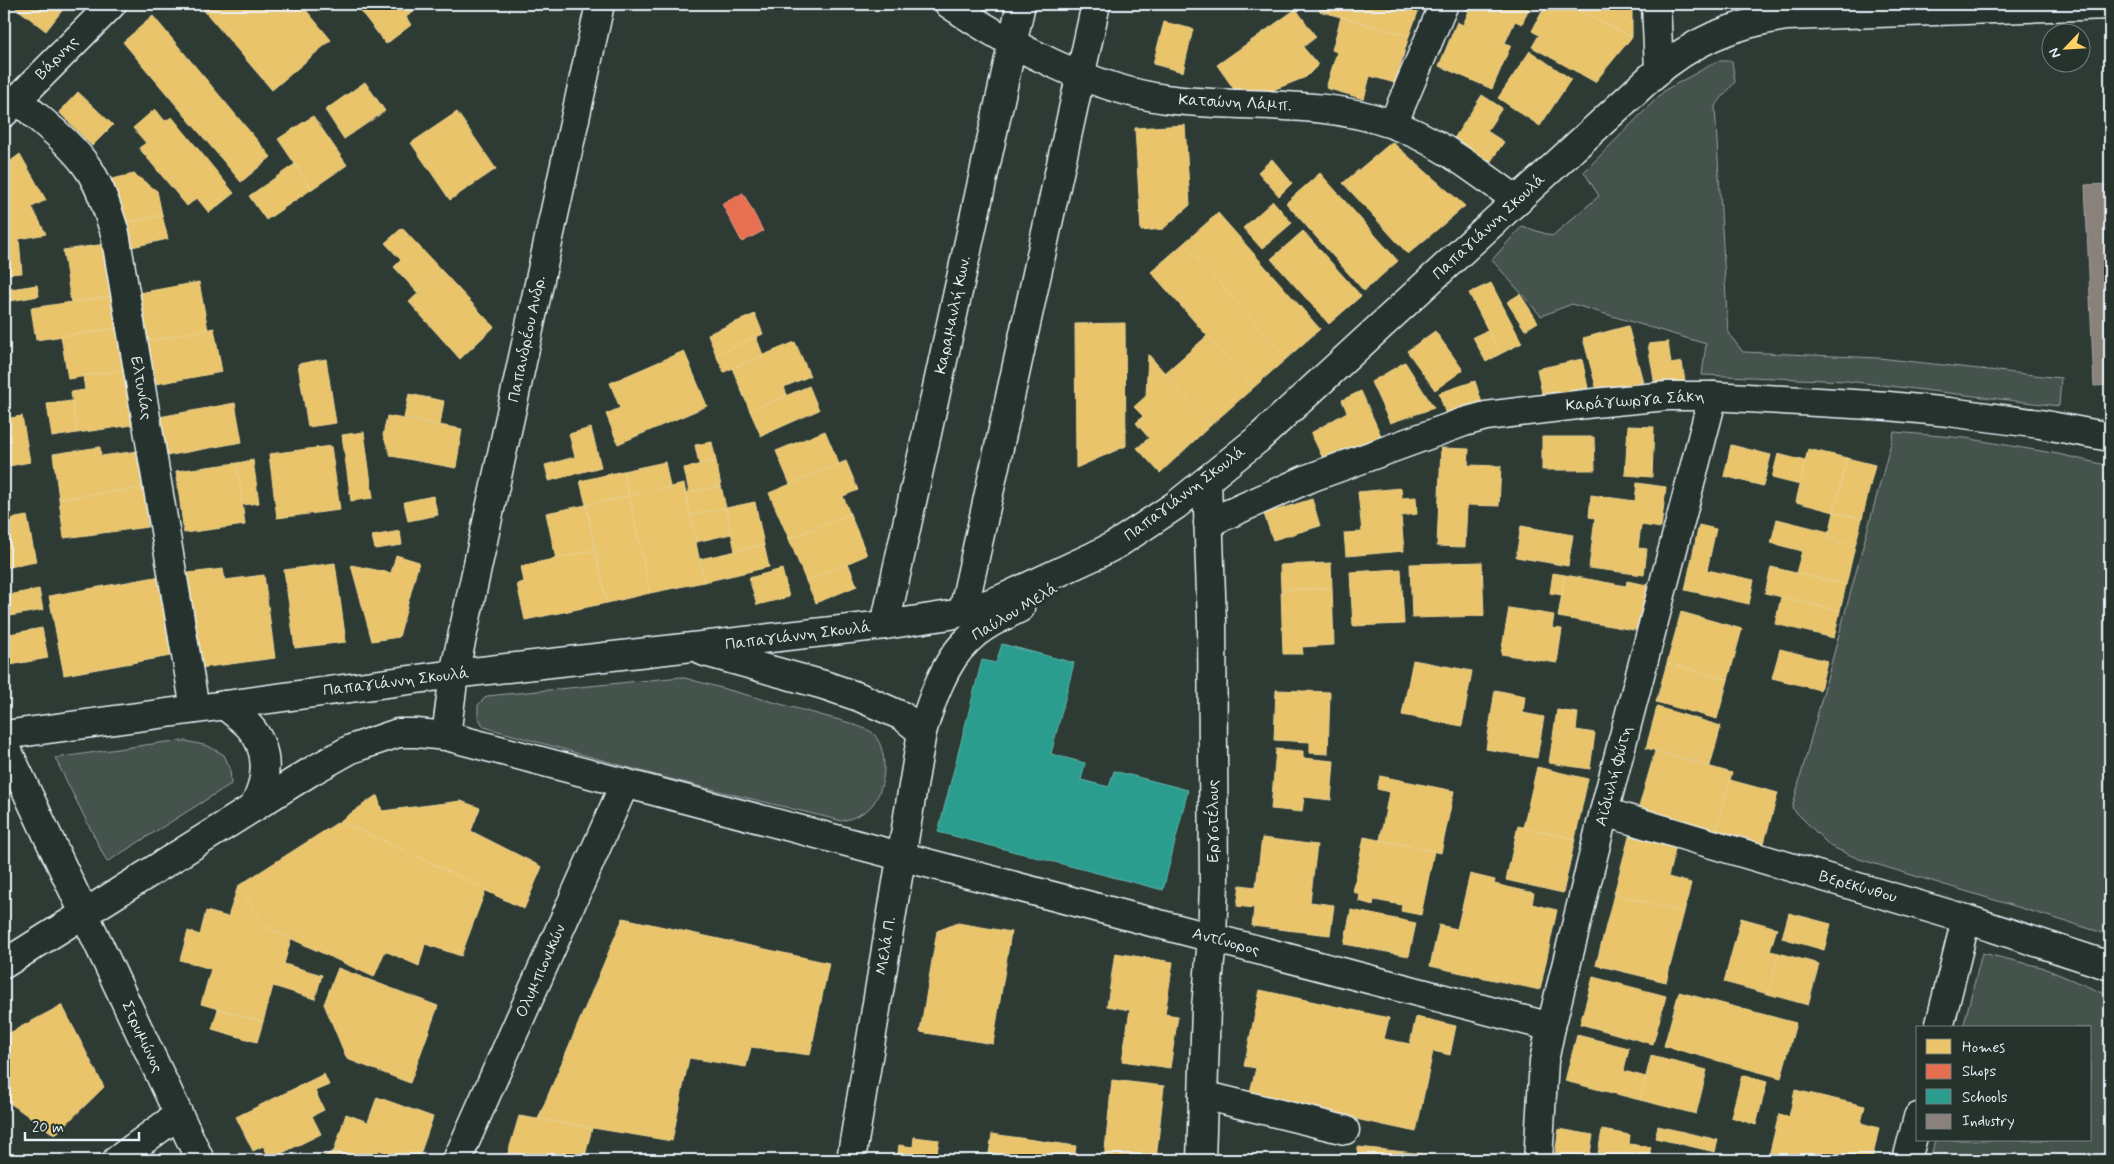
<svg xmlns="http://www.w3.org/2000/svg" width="2114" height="1164" font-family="Mynerve,sans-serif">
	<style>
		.green { fill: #45524e; stroke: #96a2a3 }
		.homes { fill: #e9c46a; stroke: #e9d295 }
		.shops { fill: #e76f51; stroke: #e79683 }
		.schools { fill: #2a9d8f; stroke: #63b6ae }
		.industry { fill: #8a817c; stroke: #a6a3a1 }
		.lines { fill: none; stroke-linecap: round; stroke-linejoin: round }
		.street-casing { stroke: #e8f1f8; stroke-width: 31 }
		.secondary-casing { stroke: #e8f1f8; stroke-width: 31 }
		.street { stroke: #26332d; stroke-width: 28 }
		.secondary { stroke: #26332d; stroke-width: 28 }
		.labels { text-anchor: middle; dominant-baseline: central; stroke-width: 5; stroke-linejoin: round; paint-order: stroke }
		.street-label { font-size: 16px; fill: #e8f1f8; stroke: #26332d }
	</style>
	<rect width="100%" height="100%" fill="#2e3b35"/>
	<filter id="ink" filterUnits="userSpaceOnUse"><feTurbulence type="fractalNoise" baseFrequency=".02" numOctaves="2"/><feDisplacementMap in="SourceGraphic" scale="10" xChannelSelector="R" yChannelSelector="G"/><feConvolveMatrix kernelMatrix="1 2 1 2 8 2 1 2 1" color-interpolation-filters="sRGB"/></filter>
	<g filter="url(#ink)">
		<g class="green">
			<polygon points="1718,61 1732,61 1735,82 1715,106 1728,333 1743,352 1879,358 2061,378 2059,406 1847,381 1702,375 1706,344 1572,304 1541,316 1492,260 1522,226 1552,236 1599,196 1584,172 1665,90"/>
			<polygon points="1894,432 1965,438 2058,454 2110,466 2110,935 1859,859 1830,846 1792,808"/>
			<path d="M681,677L850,723C856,726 869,729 874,734C889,753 886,786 873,804C865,814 853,818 842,821L666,778L484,727L478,717V705L487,696Z"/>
			<polygon points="186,741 208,746 224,755 230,768 231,784 107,862 55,758 166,742"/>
			<polygon points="1982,953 2041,967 2110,996 2110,1160 1930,1160 1935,1140 2090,1140 2090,1028 1963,1028"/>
		</g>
		<g class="homes">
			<polygon points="11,4 67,4 46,31"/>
			<polygon points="206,4 301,4 331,40 272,90 201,7"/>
			<polygon points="355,4 419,4 421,6 406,17 411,25 386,44"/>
			<polygon points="1321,4 1421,4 1409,36 1319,11"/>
			<polygon points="1464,4 1531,4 1522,24 1515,21 1505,43 1511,45 1492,89 1439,66 1457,22 1463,25 1469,11 1462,8"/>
			<polygon points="1546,4 1566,4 1632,37 1595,82 1532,47 1539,35 1532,31"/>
			<polygon points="1566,4 1632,4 1632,37"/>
			<polygon points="1296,9 1316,37 1303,47 1318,65 1306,77 1268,92 1236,92 1217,65"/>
			<polygon points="153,16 271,157 241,182 123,42"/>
			<polygon points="1341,17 1409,36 1395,83 1370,76 1364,99 1326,88 1337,52 1332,50"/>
			<polygon points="1164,22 1193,29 1183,72 1153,64"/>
			<polygon points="1530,51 1571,79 1540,126 1498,98"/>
			<polygon points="365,82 385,111 344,139 325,110"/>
			<polygon points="78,92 113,125 92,146 59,112"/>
			<polygon points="1482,95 1502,108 1487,131 1504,142 1489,164 1453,140"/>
			<polygon points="155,109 165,121 172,117 234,193 209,213 197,198 187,206 139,148 146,143 133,128"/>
			<polygon points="457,112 496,169 450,200 411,143"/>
			<polygon points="313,116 347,165 312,189 278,139"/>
			<polygon points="1185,125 1190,205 1163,229 1141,231 1135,128"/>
			<polygon points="1392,142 1465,206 1408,254 1343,183"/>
			<polygon points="20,154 46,200 32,207 46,234 19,239 22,273 4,274 4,192 7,191 4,186 4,166"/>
			<polygon points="1272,159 1292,183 1279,196 1258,172"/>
			<polygon points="295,164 312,189 266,220 249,196"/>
			<polygon points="1320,173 1398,261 1364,291 1286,203"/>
			<polygon points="134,174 157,191 162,215 122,224 112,179"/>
			<polygon points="1273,201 1292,223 1262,249 1243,228"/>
			<polygon points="1218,213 1320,329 1286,359 1184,243"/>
			<polygon points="162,215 168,239 127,248 122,224"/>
			<polygon points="402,228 442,271 418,293 394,267 401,260 385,243"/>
			<polygon points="1303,231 1361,296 1329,324 1271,259"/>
			<polygon points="1184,243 1286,359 1253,388 1151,272"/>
			<polygon points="106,244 114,296 71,302 63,250"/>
			<polygon points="442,271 494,327 460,359 409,302"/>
			<polygon points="199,282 208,330 148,341 139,293"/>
			<polygon points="1491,283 1522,343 1500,354 1469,293"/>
			<polygon points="37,285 39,296 4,302 4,290"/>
			<polygon points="1520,294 1538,322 1525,330 1507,302"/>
			<polygon points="114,296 119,328 36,340 31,308"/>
			<polygon points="755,314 763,334 716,355 708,334"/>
			<polygon points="1125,323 1126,446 1076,468 1075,324"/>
			<polygon points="1628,326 1643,382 1598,394 1583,338"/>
			<polygon points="119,328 125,370 68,379 61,336"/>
			<polygon points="214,328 222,372 156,384 148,341"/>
			<polygon points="1488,330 1500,354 1486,362 1473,337"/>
			<polygon points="1435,331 1463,370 1435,390 1407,351"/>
			<polygon points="1207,336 1253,388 1211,425 1165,373"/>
			<polygon points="756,337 763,355 724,372 716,355"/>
			<polygon points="795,342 810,376 784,387 787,395 750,411 732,368"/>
			<polygon points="1668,342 1671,364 1682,362 1685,382 1655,386 1648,344"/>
			<polygon points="684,351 707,406 618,444 606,414 620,408 610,383"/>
			<polygon points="1148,354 1211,425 1160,473 1137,448 1149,438 1136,423 1143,416 1134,407 1146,396"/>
			<polygon points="326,359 336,423 308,427 298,364"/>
			<polygon points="1582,359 1588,388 1543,398 1537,369"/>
			<polygon points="1405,362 1434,408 1390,423 1371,382"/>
			<polygon points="125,370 133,425 77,433 71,392 85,390 83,376"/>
			<polygon points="1475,381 1482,403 1446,415 1439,393"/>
			<polygon points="809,386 819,410 761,436 750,411"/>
			<polygon points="1361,391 1382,438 1325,463 1311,433 1347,412 1342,400"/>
			<polygon points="409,394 444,401 440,425 404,418"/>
			<polygon points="72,401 77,433 52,437 47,404"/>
			<polygon points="235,403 242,442 166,456 159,417"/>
			<polygon points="22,416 30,462 4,467 4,419"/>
			<polygon points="387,416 462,429 456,468 391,456 383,435"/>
			<polygon points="1628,426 1654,427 1652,477 1625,475"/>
			<polygon points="591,428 601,467 549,481 545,465 575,457 569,434"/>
			<polygon points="825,431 839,464 790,484 776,451"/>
			<polygon points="364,432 373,498 351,501 342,435"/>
			<polygon points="1542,437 1594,437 1595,470 1542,470"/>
			<polygon points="712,442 716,461 699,464 695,445"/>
			<polygon points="1731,445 1771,455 1763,486 1724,476"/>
			<polygon points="331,446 340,510 277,518 269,454"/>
			<polygon points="100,447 101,456 138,451 143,488 59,499 53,454"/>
			<polygon points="1441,448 1469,449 1468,465 1501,466 1499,506 1467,505 1465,547 1437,546"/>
			<polygon points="1808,449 1847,458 1834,512 1796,502"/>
			<polygon points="1778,454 1805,461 1800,485 1772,478"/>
			<polygon points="1847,458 1875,465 1862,519 1834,512"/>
			<polygon points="253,460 259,503 242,505 237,463"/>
			<polygon points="716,461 721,486 689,492 684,468"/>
			<polygon points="846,461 858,490 843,496 850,514 789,539 769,493"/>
			<polygon points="665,462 670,487 629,496 623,471"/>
			<polygon points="237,463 245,525 184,533 176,471"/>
			<polygon points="623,471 629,496 586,505 580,481"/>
			<polygon points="1637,483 1666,487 1661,528 1641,525 1638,548 1647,549 1644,575 1589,568 1595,518 1589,517 1591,495 1635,501"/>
			<polygon points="684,484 704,582 650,593 629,496"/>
			<polygon points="721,486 726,508 690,515 686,493"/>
			<polygon points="143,488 148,527 64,538 59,499"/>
			<polygon points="1401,488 1402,498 1416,497 1417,514 1401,516 1404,551 1346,556 1344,533 1362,532 1358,492"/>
			<polygon points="433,496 438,515 408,521 404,502"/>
			<polygon points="629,496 650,593 607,603 586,505"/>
			<polygon points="1312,499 1320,526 1273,540 1264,514"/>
			<polygon points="755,502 764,545 735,551 726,508"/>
			<polygon points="586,505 595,550 556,559 546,513"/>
			<polygon points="726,508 731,534 696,542 690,515"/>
			<polygon points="1834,512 1862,519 1855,546 1828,539"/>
			<polygon points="850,514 867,555 806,581 789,539"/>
			<polygon points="27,516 36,562 4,568 4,520"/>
			<polygon points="1777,519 1829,532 1828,539 1855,546 1846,585 1796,573 1802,551 1771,543"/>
			<polygon points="1699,525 1716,529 1707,570 1754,580 1749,604 1685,590"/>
			<polygon points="1521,526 1573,535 1568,566 1516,557"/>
			<polygon points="400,531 402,545 375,549 372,536"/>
			<polygon points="764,545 769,567 704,582 700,559"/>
			<polygon points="595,550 607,603 525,620 517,584 524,582 521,566"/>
			<polygon points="396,555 419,562 399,637 372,641 351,565 391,573"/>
			<polygon points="1482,562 1484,616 1412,618 1410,564"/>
			<polygon points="335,563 346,642 295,648 284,570"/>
			<polygon points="848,563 857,586 816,603 806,581"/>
			<polygon points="1331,563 1332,588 1281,590 1280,565"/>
			<polygon points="1771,567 1846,585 1840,611 1765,593"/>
			<polygon points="223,569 225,580 264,575 275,658 200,668 188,573"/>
			<polygon points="782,569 789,597 757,605 749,578"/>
			<polygon points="1401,569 1404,624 1353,626 1350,572"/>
			<polygon points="1553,573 1565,575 1562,595 1550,593"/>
			<polygon points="1565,575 1626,586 1627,581 1647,585 1640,631 1558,617"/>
			<polygon points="161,576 176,655 64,675 49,596"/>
			<polygon points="1332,588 1334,645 1302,647 1303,654 1283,654 1281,590"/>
			<polygon points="39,589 43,610 4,617 4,596"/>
			<polygon points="1781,597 1840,611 1834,638 1775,624"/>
			<polygon points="1509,608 1554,615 1552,628 1562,629 1557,663 1501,654"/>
			<polygon points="1681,612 1742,629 1728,680 1667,663"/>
			<polygon points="42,628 48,658 5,666 4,635"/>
			<polygon points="1780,649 1827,661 1820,690 1772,678"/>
			<polygon points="1413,660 1472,671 1462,726 1402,715"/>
			<polygon points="1667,663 1728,680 1717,719 1656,702"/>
			<polygon points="1276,690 1330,692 1328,754 1310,753 1310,742 1274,740"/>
			<polygon points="1495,690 1525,696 1523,713 1544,717 1537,758 1486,749"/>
			<polygon points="1657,707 1721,726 1710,766 1646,748"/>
			<polygon points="1557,710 1578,713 1576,730 1595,733 1590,769 1549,763"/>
			<polygon points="1276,749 1303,751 1303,758 1334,761 1331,800 1304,797 1302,812 1271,809"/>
			<polygon points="1655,751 1732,773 1714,836 1637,814"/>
			<polygon points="1537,767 1588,779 1575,839 1523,828"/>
			<polygon points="1380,776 1454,791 1441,853 1380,840 1389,792 1377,789"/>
			<polygon points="1730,780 1778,793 1762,850 1714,836"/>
			<polygon points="377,795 382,811 461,801 480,808 471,831 542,867 524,909 340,821"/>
			<polygon points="340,821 486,889 461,956 425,944 419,966 385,951 374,977 266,927 238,886"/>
			<polygon points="1518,826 1575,839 1563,893 1506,880"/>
			<polygon points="1630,833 1676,845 1668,877 1691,883 1684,912 1614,894"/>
			<polygon points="1364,837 1434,851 1421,915 1401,911 1402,905 1374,900 1373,905 1359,901 1360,894 1353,892"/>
			<polygon points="1262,838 1317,845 1310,902 1334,905 1330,935 1252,926 1254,908 1237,906 1240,885 1256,887"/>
			<polygon points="1470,874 1495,880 1494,884 1534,893 1532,904 1557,910 1540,990 1430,966 1439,925 1457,929"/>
			<polygon points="238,886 266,927 291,939 284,964 322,975 315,999 273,986 263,1022 201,1004 211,969 180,960 188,931 200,935 206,911 228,917"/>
			<polygon points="1614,894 1684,912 1666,982 1596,965"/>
			<polygon points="1351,910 1416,923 1409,956 1344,944"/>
			<polygon points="1789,913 1831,924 1824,950 1782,938"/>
			<polygon points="623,918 829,963 810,1055 751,1047 746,1067 689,1058 672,1141 538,1119"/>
			<polygon points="1741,918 1777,928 1770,951 1779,953 1768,994 1724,982"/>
			<polygon points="958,923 1011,932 993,1044 920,1032 937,931"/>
			<polygon points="1115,953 1173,962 1165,1014 1178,1016 1170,1068 1122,1061 1130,1010 1107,1006"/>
			<polygon points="1779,953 1819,964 1808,1005 1768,994"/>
			<polygon points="338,968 438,1006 410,1083 347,1059 324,1004"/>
			<polygon points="1593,977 1666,996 1653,1044 1580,1024"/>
			<polygon points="1260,990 1389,1018 1384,1039 1410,1044 1416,1017 1456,1026 1450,1055 1433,1051 1416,1132 1249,1096 1256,1068 1244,1066"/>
			<polygon points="1679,992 1796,1023 1781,1078 1664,1046"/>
			<polygon points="62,1005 104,1087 55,1135 4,1099 4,1036"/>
			<polygon points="218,1009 263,1022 257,1042 212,1029"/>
			<polygon points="1577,1035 1629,1048 1624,1071 1646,1077 1640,1100 1565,1081"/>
			<polygon points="1651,1056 1707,1070 1696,1114 1640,1100"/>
			<polygon points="324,1074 329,1085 315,1091 324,1110 312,1116 321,1134 270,1159 263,1146 253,1151 236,1117"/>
			<polygon points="1742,1075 1767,1082 1756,1125 1731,1117"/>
			<polygon points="1112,1080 1164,1086 1156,1160 1104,1160"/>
			<polygon points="1795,1090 1865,1106 1861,1123 1879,1128 1872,1160 1768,1160 1779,1114 1789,1117"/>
			<polygon points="377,1097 433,1117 418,1160 406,1160 379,1150 375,1160 362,1160 334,1151 346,1114 368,1122"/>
			<polygon points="519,1116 592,1128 584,1160 506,1160"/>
			<polygon points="1658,1126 1718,1140 1715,1152 1655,1138"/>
			<polygon points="1559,1129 1593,1135 1589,1160 1554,1160"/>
			<polygon points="1602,1130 1630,1135 1629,1144 1651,1147 1648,1160 1597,1160"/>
			<polygon points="992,1134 1076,1146 1074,1160 988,1160"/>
			<polygon points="914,1137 939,1140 936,1160 897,1160 899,1145 913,1147"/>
			<polygon points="1358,1147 1424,1154 1423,1160 1357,1160"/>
			<polygon points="334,1151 357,1159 357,1160 316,1160"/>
			<polygon points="1424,1154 1452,1160 1423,1160"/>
			<polygon points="1696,1154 1719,1160 1694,1160"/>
			<polygon points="957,1156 988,1160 957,1160"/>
		</g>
		<polygon class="shops" points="743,193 763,231 742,242 722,204"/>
		<polygon class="schools" points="1002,644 1074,663 1051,754 1085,763 1081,780 1109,787 1114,771 1188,790 1163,890 938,832 982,660 996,663"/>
		<polygon class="industry" points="2110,184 2110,385 2094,386 2085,185"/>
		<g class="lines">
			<defs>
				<g id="street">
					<path d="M949,4C1010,46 1093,89 1166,99C1241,109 1319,98 1392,124C1438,140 1479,173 1518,201"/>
					<polyline points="1656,4 1659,69"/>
					<path d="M18,100C42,122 72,143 90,171C102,190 108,212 115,233L195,709"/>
					<polyline points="4,113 112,4"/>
					<polyline points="1393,124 1444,4"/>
					<polyline points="1208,523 1307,479 1464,422 1486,416 1594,403 1667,396 1713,396 1888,406 1949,412 2040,424 2110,437"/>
					<polyline points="963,612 1096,4"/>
					<polyline points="885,625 1021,4"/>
					<polyline points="1604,812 1966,919 2110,966"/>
					<polyline points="900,856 1551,1027"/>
					<polyline points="1939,1028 1966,919"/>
					<polyline points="1203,1095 1345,1130"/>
					<polyline points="117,1160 178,1115"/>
					<polyline points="457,1160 625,783"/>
					<polyline points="1201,1160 1206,1008 1212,938 1214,883 1212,623 1207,481"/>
					<polyline points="1538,1160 1544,1061 1551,1027 1604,812 1713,396"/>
					<polyline points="1907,1160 1918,1117"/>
				</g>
				<g id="secondary">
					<polyline points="705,652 824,685 859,697 902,716 922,732"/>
					<path d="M224,705C232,711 241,718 248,725C271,749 268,782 253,808"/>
					<path d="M4,735L454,674L885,625L950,615L974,609L1001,599L1094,556L1117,544L1176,505L1258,439L1651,77C1692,41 1733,24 1787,16L2110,5"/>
					<polyline points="446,736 454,674 600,4"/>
					<polyline points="4,743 200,1160"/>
					<polyline points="4,964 310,772 351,749 398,733 417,733 446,736 900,856"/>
					<path d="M851,1160L922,732C931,702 944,662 968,640C983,625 1002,617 1020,608"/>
				</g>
			</defs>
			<use href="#street" class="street-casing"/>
			<use href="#secondary" class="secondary-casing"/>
			<use href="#street" class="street"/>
			<use href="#secondary" class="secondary"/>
		</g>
	</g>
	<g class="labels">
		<g class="street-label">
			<text transform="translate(57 58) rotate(-46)">Βάρνης</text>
			<text transform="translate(1235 103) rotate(3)">Κατσώνη Λάμπ.</text>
			<text transform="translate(1489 227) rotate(-43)">Παπαγιάννη Σκουλά</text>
			<text transform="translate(953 315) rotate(-78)">Καραμανλή Κων.</text>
			<text transform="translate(527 339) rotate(-78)">Παπανδρέου Ανδρ.</text>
			<text transform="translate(141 388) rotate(80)">Ελτυνίας</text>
			<text transform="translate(1635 401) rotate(-4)">Καράγιωργα Σάκη</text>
			<text transform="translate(1185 494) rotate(-37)">Παπαγιάννη Σκουλά</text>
			<text transform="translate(1015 612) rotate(-31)">Παύλου Μελά</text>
			<text transform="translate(798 636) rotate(-7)">Παπαγιάννη Σκουλά</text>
			<text transform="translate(396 682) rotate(-7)">Παπαγιάννη Σκουλά</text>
			<text transform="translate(1614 776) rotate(-75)">Αϊδινλή Φώτη</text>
			<text transform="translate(1213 821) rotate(-90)">Εργοτέλους</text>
			<text transform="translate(1858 887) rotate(16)">Βερεκύνθου</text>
			<text transform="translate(1226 942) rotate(15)">Αντίνορος</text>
			<text transform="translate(886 946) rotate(-81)">Μελά Π.</text>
			<text transform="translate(541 971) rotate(-66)">Ολυμπιονικών</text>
			<text transform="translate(142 1037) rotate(65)">Στρυμώνος</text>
		</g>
	</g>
	<rect width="2114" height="1164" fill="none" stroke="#26332d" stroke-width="20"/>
	<rect x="10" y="10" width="2094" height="1144" fill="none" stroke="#e8f1f8" stroke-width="2" filter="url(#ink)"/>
	<rect x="1916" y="1026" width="175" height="115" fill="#26332d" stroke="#747f7e"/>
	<rect x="1926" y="1039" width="25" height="15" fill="#e9c46a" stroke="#747f7e"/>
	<text x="1962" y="1052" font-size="15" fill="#e8f1f8">Homes</text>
	<rect x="1926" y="1064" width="25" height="15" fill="#e76f51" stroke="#747f7e"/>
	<text x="1962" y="1076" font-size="15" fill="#e8f1f8">Shops</text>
	<rect x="1926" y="1089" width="25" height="15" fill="#2a9d8f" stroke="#747f7e"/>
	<text x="1962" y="1102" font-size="15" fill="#e8f1f8">Schools</text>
	<rect x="1926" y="1114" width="25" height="15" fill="#8a817c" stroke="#747f7e"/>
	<text x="1962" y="1126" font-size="15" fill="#e8f1f8">Industry</text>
	<g transform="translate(2066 48) rotate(245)"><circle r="24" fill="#26332d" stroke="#747f7e"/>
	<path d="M0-4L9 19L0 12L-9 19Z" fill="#ffd166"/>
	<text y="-8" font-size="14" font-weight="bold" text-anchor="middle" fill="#e8f1f8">N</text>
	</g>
	<path d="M25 1132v8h114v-8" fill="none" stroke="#e8f1f8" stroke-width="2.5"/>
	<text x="32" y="1132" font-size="15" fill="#e8f1f8" stroke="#26332d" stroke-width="4" paint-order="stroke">20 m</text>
</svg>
